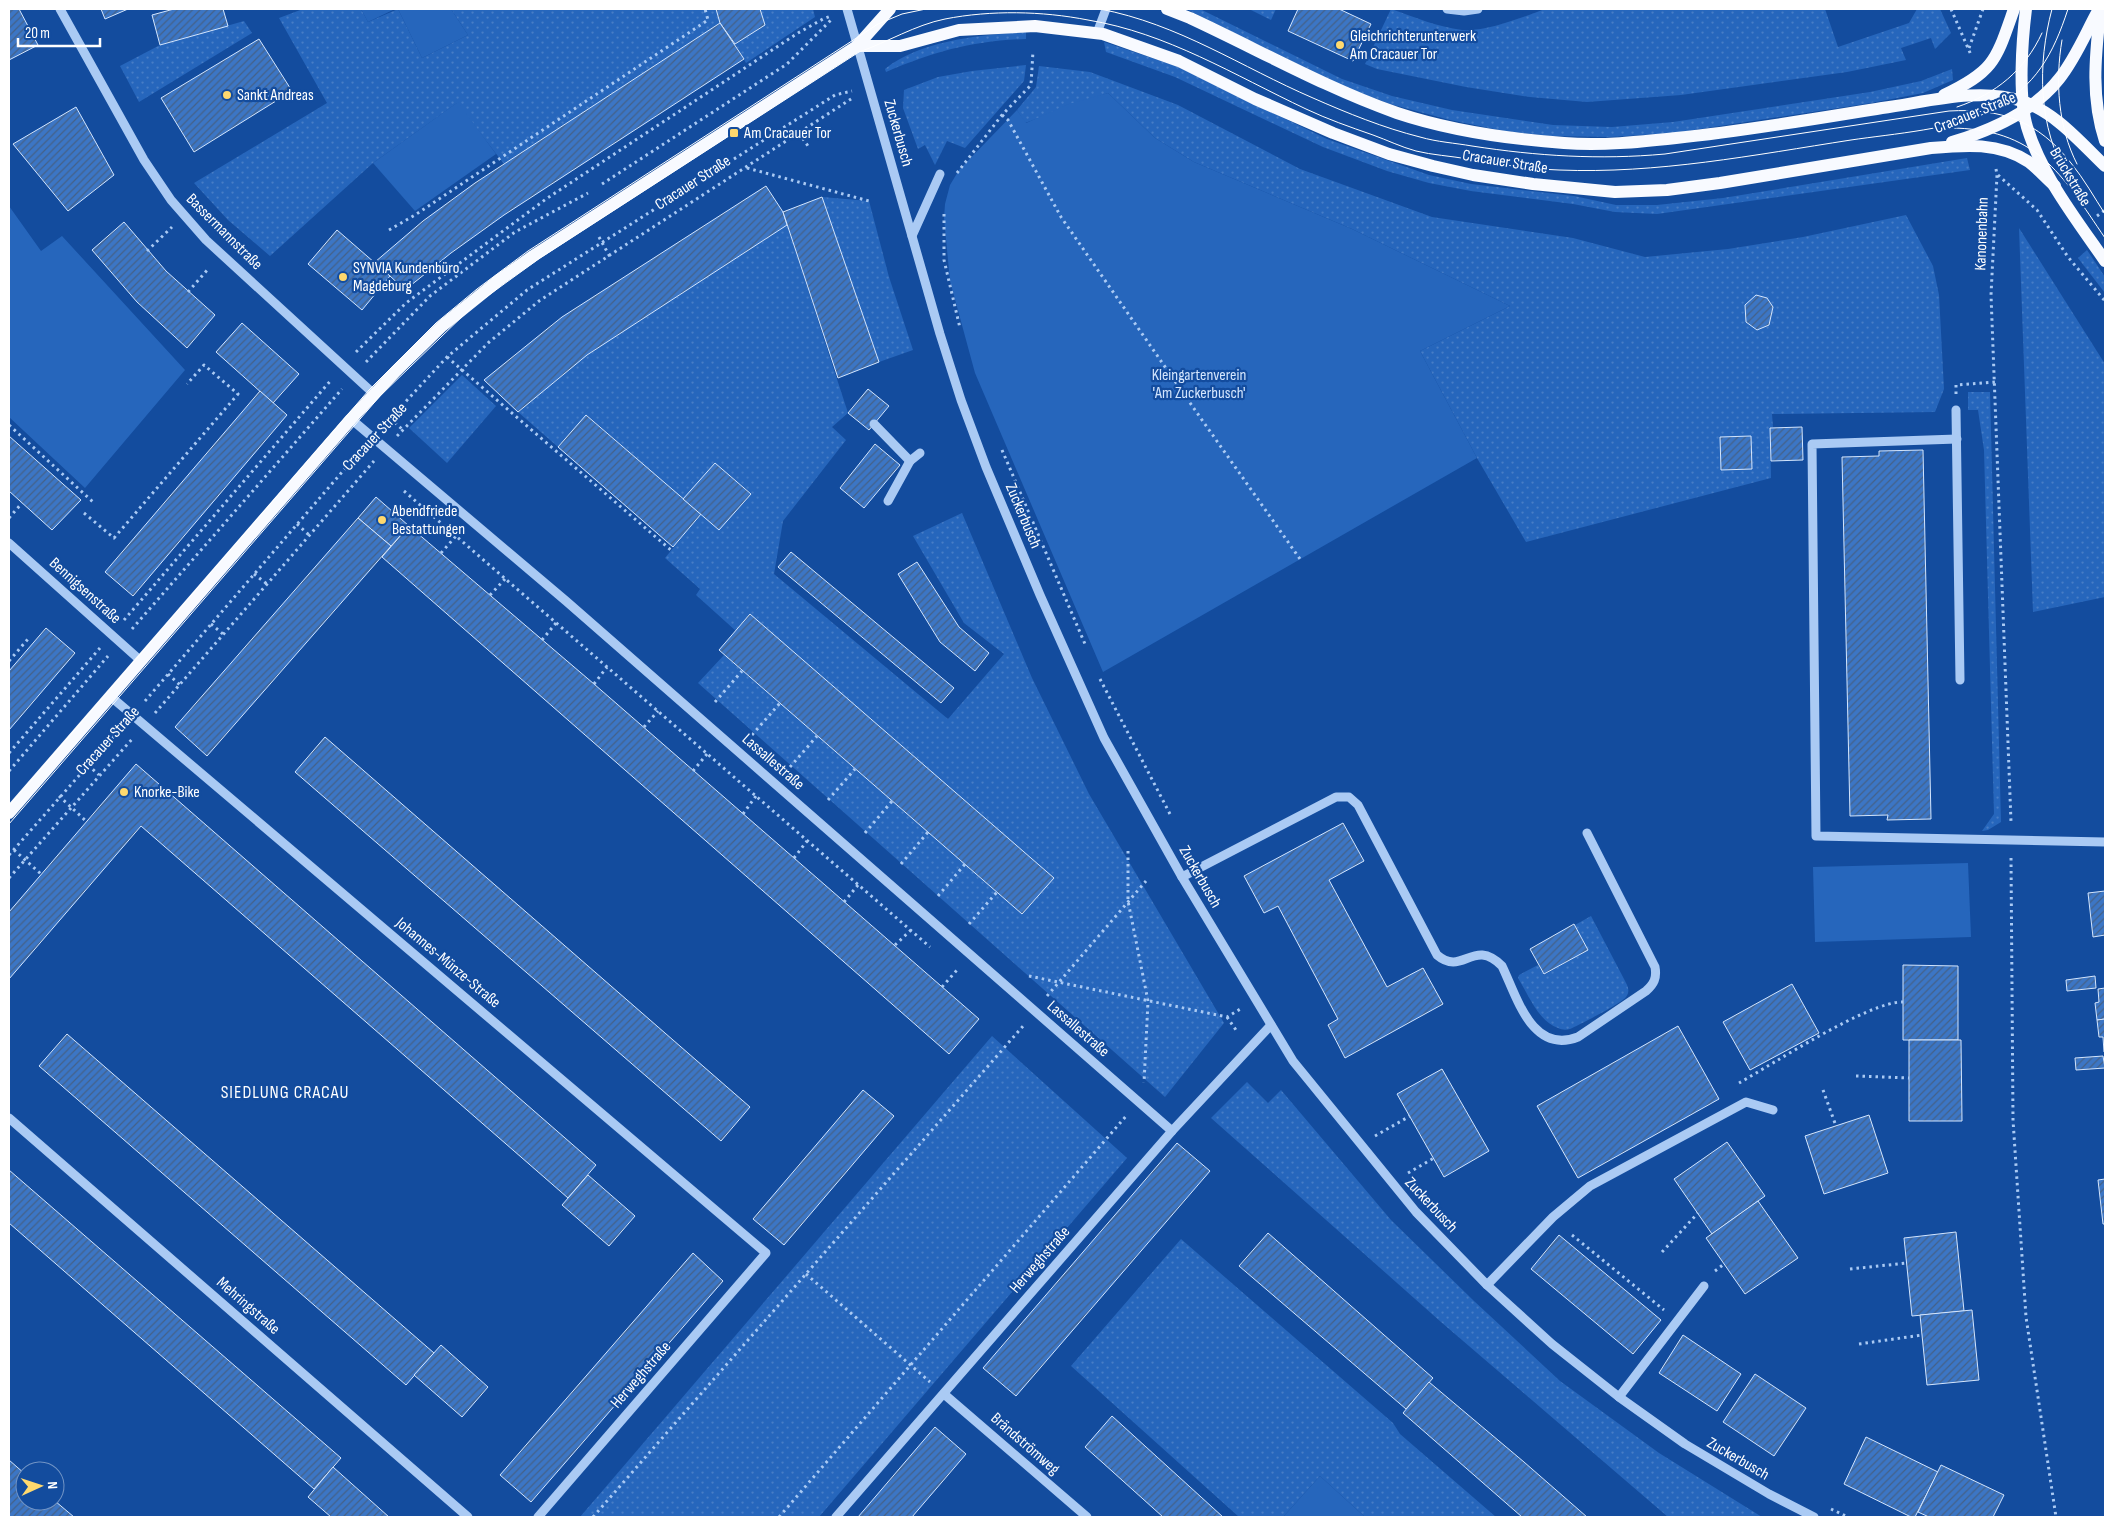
<svg xmlns="http://www.w3.org/2000/svg" width="2114" height="1526" font-family="'Sofia Sans Condensed',sans-serif">
	<style>
		.grass { fill: url(#grass-dots) }
		.garden { fill: #2666bc }
		.building { fill: url(#building-hatch); stroke: #d3e5fd }
		.lines { fill: none; stroke-linecap: round; stroke-linejoin: round }
		.path { stroke: #aacaf4; stroke-width: 3; stroke-dasharray: 2.5 4; stroke-linecap: butt }
		.minor { stroke: #aacaf4; stroke-width: 9 }
		.major { stroke: #f8faff; stroke-width: 12 }
		.tram { stroke: #fff; stroke-width: 1 }
		.poi-dot { fill: #ffd96e; stroke: #134c9e; stroke-width: 2 }
		.labels { text-anchor: middle; dominant-baseline: central; stroke-width: 4.5; stroke-linejoin: round; paint-order: stroke }
		.poi-label { font-size: 16px; fill: #fff; stroke: #134c9e; text-anchor: start }
		.street-label { font-size: 16px; fill: #fff; stroke: #134c9e }
		.park-label { font-size: 16px; fill: #d3e5fd; stroke: #134c9e }
		.neighbourhood-label { font-size: 18px; letter-spacing: 1px; fill: #fff; stroke: #134c9e }
	</style>
	<defs>
		<pattern id="grass-dots" width="8" height="8" patternUnits="userSpaceOnUse" patternTransform="scale(1.25)"><rect width="8" height="8" fill="#2666bc"/><path d="M2 2h.1M6 6h.1" fill="none" stroke="#477dc6" stroke-width="1.8" stroke-linecap="round"/></pattern>
		<pattern id="building-hatch" width="6" height="6" patternUnits="userSpaceOnUse" patternTransform="scale(1.25)"><rect width="6" height="6" fill="#3c76c5"/><path d="M-1 1l2-2M0 6l6-6M5 7l2-2" fill="none" stroke="#446188"/></pattern>
	</defs>
	<rect width="100%" height="100%" fill="#134c9e"/>
	<g class="grass">
		<polygon points="303,9 361,9 368,22 398,9 422,58 468,35 451,9 716,9 720,23 504,164 457,103 373,163 270,256 228,220 194,183 327,103 279,18"/>
		<polygon points="760,9 813,9 815,17 746,63 735,44 764,25"/>
		<polygon points="1186,9 1200,9 1342,79 1392,96 1452,110 1553,125 1612,127 1673,122 1870,92 1921,81 1952,69 1953,80 1923,93 1871,103 1674,133 1610,137 1551,136 1504,131 1450,120 1390,104 1340,85"/>
		<polygon points="1249,9 1276,9 1271,20"/>
		<path d="M1391,9C1414,17 1438,27 1462,30C1486,32 1523,17 1545,9H1825L1838,47L1909,23L1917,9H1940L1951,33L1935,49L1931,38L1901,48L1906,60L1847,72L1681,95L1587,102L1530,97L1466,87L1377,69L1365,64Z"/>
		<polygon points="244,21 252,33 139,102 120,66 160,45"/>
		<path d="M1026,32V39C972,41 936,51 886,72L885,69C921,40 981,35 1026,32Z"/>
		<polygon points="1104,42 1176,66 1327,139 1429,175 1471,184 1574,196 1616,205 1657,205 1723,198 1967,158 1970,170 1657,214 1615,212 1573,204 1471,191 1429,183 1387,171 1323,147 1175,77 1106,52"/>
		<polygon points="1026,65 1024,81 965,148 947,141 935,165 925,145 918,149 903,108 904,90 938,77 972,71"/>
		<polygon points="1039,66 1090,72 1178,105 1300,169 1432,217 1573,238 1645,257 1728,249 1803,237 1906,215 1933,266 1939,295 1944,389 1935,412 1772,414 1773,427 1770,428 1771,478 1526,542 1477,458 1420,351 1510,306 1352,229 1194,162 1155,138 1108,93 1025,123 1017,110 1036,87"/>
		<polygon points="822,197 869,201 889,277 913,350 879,362"/>
		<polygon points="787,225 848,413 832,427 846,440 783,521 774,574 948,719 1004,654 964,623 913,536 962,513 1032,678 1089,794 1224,1023 1165,1097 698,683 724,655 1022,914 1053,878 750,614 736,631 696,595 700,589 665,558 701,514 719,530 751,493 715,463 683,499 587,415 558,447 518,412 587,355"/>
		<polygon points="2019,228 2105,364 2105,597 2033,612"/>
		<polygon points="2087,250 2105,277 2105,293 2078,258"/>
		<polygon points="462,375 496,406 447,463 409,428"/>
		<polygon points="1968,392 1990,392 2001,822 1988,830 1982,831 1994,814 1984,450 1978,410 1968,410"/>
		<path d="M1591,916L1624,979C1627,985 1631,990 1626,997C1622,1003 1579,1025 1570,1029C1566,1030 1562,1030 1558,1028C1539,1022 1528,994 1518,978L1519,975L1538,965L1544,975L1588,950L1575,925Z"/>
		<polygon points="992,1036 1127,1158 819,1517 580,1517"/>
		<polygon points="1247,1082 1268,1103 1281,1090 1391,1220 1474,1301 1560,1381 1659,1453 1762,1517 1668,1517 1441,1322 1211,1118"/>
		<polygon points="1181,1239 1393,1423 1400,1434 1496,1517 1365,1517 1320,1476 1283,1517 1239,1517 1071,1366"/>
	</g>
	<g class="garden">
		<polygon points="361,9 395,9 368,22"/>
		<polygon points="398,9 451,9 468,35 422,58"/>
		<polygon points="1108,93 1155,138 1194,162 1352,229 1510,306 1420,351 1477,458 1103,672 975,373 950,281 944,218 945,204 950,185 959,170 1017,110 1026,123 1069,104"/>
		<polygon points="458,102 496,154 415,211 373,163"/>
		<polygon points="9,206 41,251 62,236 185,370 85,488 9,417"/>
		<polygon points="1968,863 1971,937 1815,942 1813,867"/>
		<polygon points="1320,1476 1365,1517 1283,1517"/>
	</g>
	<g class="building">
		<polygon points="9,9 19,9 38,45 9,60"/>
		<polygon points="101,9 128,9 105,19"/>
		<polygon points="174,9 223,9 228,26 160,45 152,15"/>
		<polygon points="716,9 760,9 765,25 735,44 720,23"/>
		<polygon points="1298,9 1339,9 1371,24 1353,61 1288,31"/>
		<polygon points="720,23 744,59 504,215 451,253 405,290 375,262 423,221 475,183"/>
		<polygon points="259,39 292,91 194,152 161,98"/>
		<polygon points="76,107 114,175 68,211 13,144"/>
		<polygon points="766,186 783,212 787,225 587,355 518,412 484,380 562,317"/>
		<polygon points="822,197 879,362 838,378 783,212"/>
		<polygon points="124,222 166,271 215,315 187,348 137,302 92,250"/>
		<polygon points="337,230 390,276 362,310 308,264"/>
		<polygon points="1756,295 1767,298 1773,307 1769,325 1757,330 1746,322 1745,305"/>
		<polygon points="242,323 299,374 273,403 216,352"/>
		<polygon points="868,389 889,406 869,430 848,413"/>
		<polygon points="260,391 287,415 133,596 105,572"/>
		<polygon points="586,415 701,514 673,547 558,447"/>
		<polygon points="1802,427 1803,460 1771,461 1770,428"/>
		<polygon points="9,436 81,500 52,530 9,491"/>
		<polygon points="1751,436 1752,469 1721,470 1720,437"/>
		<polygon points="875,444 900,465 864,508 840,488"/>
		<polygon points="1923,450 1931,819 1887,820 1888,815 1850,816 1842,457 1879,456 1879,451"/>
		<polygon points="715,463 751,494 719,530 683,499"/>
		<polygon points="376,497 409,526 391,546 358,518"/>
		<polygon points="358,518 391,546 207,756 175,727"/>
		<polygon points="409,526 594,684 979,1019 949,1054 382,557"/>
		<polygon points="791,552 954,688 941,703 778,567"/>
		<polygon points="917,562 959,627 989,653 975,671 940,642 898,574"/>
		<polygon points="750,614 1054,878 1022,914 719,650"/>
		<polygon points="46,628 75,653 9,730 9,671"/>
		<polygon points="325,737 750,1107 721,1141 295,772"/>
		<polygon points="136,764 596,1165 568,1198 141,826 9,979 9,912"/>
		<polygon points="1343,823 1364,861 1329,880 1387,987 1423,968 1443,1004 1345,1058 1328,1025 1338,1019 1278,906 1264,913 1244,876"/>
		<polygon points="2105,891 2105,935 2093,937 2088,893"/>
		<polygon points="1574,924 1588,950 1544,974 1530,949"/>
		<polygon points="1903,965 1958,966 1958,1040 1903,1040"/>
		<polygon points="2095,976 2096,988 2067,991 2066,980"/>
		<polygon points="1792,984 1819,1033 1750,1070 1723,1022"/>
		<polygon points="2105,988 2105,1019 2097,1020 2095,1003 2099,1002 2098,989"/>
		<polygon points="2105,1019 2105,1052 2104,1052 2103,1037 2099,1037 2097,1020"/>
		<polygon points="1678,1026 1719,1099 1578,1178 1537,1106"/>
		<polygon points="67,1034 434,1353 406,1385 39,1066"/>
		<polygon points="1909,1040 1961,1040 1962,1121 1909,1121"/>
		<polygon points="2103,1056 2105,1068 2076,1070 2075,1058"/>
		<polygon points="1442,1069 1489,1151 1444,1177 1397,1094"/>
		<polygon points="863,1090 894,1116 784,1245 753,1219"/>
		<polygon points="1869,1115 1888,1173 1824,1194 1805,1136"/>
		<polygon points="1727,1142 1765,1196 1712,1234 1674,1179"/>
		<polygon points="1177,1143 1210,1171 1016,1396 983,1368"/>
		<polygon points="9,1170 341,1458 314,1489 9,1223"/>
		<polygon points="588,1175 635,1216 609,1246 562,1205"/>
		<polygon points="2105,1179 2105,1224 2103,1224 2098,1180"/>
		<polygon points="1758,1201 1798,1258 1745,1294 1706,1238"/>
		<polygon points="1956,1232 1964,1311 1912,1316 1904,1238"/>
		<polygon points="1268,1233 1433,1378 1406,1409 1239,1266"/>
		<polygon points="1559,1235 1661,1320 1633,1354 1531,1269"/>
		<polygon points="693,1253 723,1281 531,1502 500,1475"/>
		<polygon points="1972,1310 1979,1380 1927,1385 1920,1315"/>
		<polygon points="1683,1335 1741,1374 1717,1411 1659,1373"/>
		<polygon points="441,1345 488,1387 462,1417 414,1375"/>
		<polygon points="1755,1374 1806,1408 1774,1456 1723,1422"/>
		<polygon points="1429,1382 1524,1462 1587,1517 1522,1517 1403,1413"/>
		<polygon points="1112,1416 1223,1517 1163,1517 1103,1463 1085,1447"/>
		<polygon points="935,1427 966,1454 912,1517 858,1517"/>
		<polygon points="1866,1437 1938,1472 1915,1517 1911,1517 1844,1484"/>
		<polygon points="9,1460 25,1474 25,1501 55,1501 74,1517 9,1517"/>
		<polygon points="1941,1465 2004,1495 1993,1517 1929,1517 1918,1512"/>
		<polygon points="333,1467 389,1517 331,1517 308,1497"/>
	</g>
	<g class="lines">
		<g class="path">
			<polyline points="1951,9 1971,55"/>
			<polyline points="1969,48 1983,9"/>
			<polyline points="1002,115 1008,120 1061,217 1195,410 1300,559"/>
			<polyline points="799,133 810,149"/>
			<polyline points="747,168 869,201"/>
			<polyline points="1996,169 1997,175 1991,295 2011,822"/>
			<polyline points="957,173 1002,115 1031,85 1033,51"/>
			<polyline points="1998,175 2037,210 2068,257 2105,301"/>
			<polyline points="602,184 787,64 831,20"/>
			<polyline points="944,214 944,260 960,328"/>
			<polyline points="2097,216 2105,210"/>
			<polyline points="389,230 415,215 708,20 705,9"/>
			<polyline points="599,237 610,257"/>
			<polyline points="147,251 172,227"/>
			<polyline points="188,292 209,268"/>
			<polyline points="356,352 406,303 546,199 798,33 823,19 831,16"/>
			<polyline points="447,357 672,551"/>
			<polyline points="366,362 430,296 515,232 588,193"/>
			<polyline points="1956,394 1956,385 1995,382"/>
			<polyline points="390,418 403,430"/>
			<polyline points="9,425 93,502"/>
			<polyline points="384,425 447,357 527,290 835,95 852,91"/>
			<polyline points="397,436 488,343 539,301 854,97"/>
			<polyline points="1002,450 1085,644"/>
			<polyline points="404,491 930,947"/>
			<polyline points="84,513 114,538 238,394 204,365 187,384"/>
			<polyline points="9,518 22,503"/>
			<polyline points="297,524 309,535"/>
			<polyline points="441,553 456,536"/>
			<polyline points="254,574 267,584"/>
			<polyline points="490,595 505,579"/>
			<polyline points="124,620 332,379"/>
			<polyline points="211,624 223,634"/>
			<polyline points="132,629 342,389"/>
			<polyline points="542,640 556,623"/>
			<polyline points="9,661 28,639"/>
			<polyline points="168,674 180,685"/>
			<polyline points="1100,679 1171,816"/>
			<polyline points="594,684 607,667"/>
			<polyline points="145,701 361,450"/>
			<polyline points="715,702 742,671"/>
			<polyline points="155,713 374,461"/>
			<polyline points="644,727 658,711"/>
			<polyline points="752,735 780,703"/>
			<polyline points="9,753 100,648"/>
			<polyline points="88,765 99,775"/>
			<polyline points="790,767 817,736"/>
			<polyline points="9,771 108,656"/>
			<polyline points="693,771 707,754"/>
			<polyline points="59,796 87,822"/>
			<polyline points="828,800 855,769"/>
			<polyline points="743,814 756,796"/>
			<polyline points="865,833 892,801"/>
			<polyline points="14,850 41,874"/>
			<polyline points="1128,851 1128,901 1148,1001 1144,1083"/>
			<polyline points="9,855 121,728"/>
			<polyline points="794,858 807,841"/>
			<polyline points="2011,858 2013,1120 2026,1317 2056,1517"/>
			<polyline points="901,864 928,832"/>
			<polyline points="9,878 133,738"/>
			<polyline points="938,896 965,864"/>
			<polyline points="844,902 858,885"/>
			<polyline points="969,924 997,892"/>
			<polyline points="895,945 911,930"/>
			<polyline points="1029,976 1227,1017 1242,1008"/>
			<polyline points="942,987 957,970"/>
			<polyline points="1047,996 1146,881"/>
			<polyline points="1227,1017 1238,1033"/>
			<polyline points="1856,1076 1909,1078"/>
			<path d="M1739,1083C1773,1064 1869,1001 1903,1002"/>
			<polyline points="1823,1090 1836,1126"/>
			<polyline points="1375,1136 1410,1116"/>
			<polyline points="1408,1173 1434,1158"/>
			<polyline points="1572,1235 1664,1310"/>
			<polyline points="1662,1252 1698,1213"/>
			<polyline points="1850,1269 1907,1263"/>
			<polyline points="1715,1271 1724,1264"/>
			<polyline points="806,1274 930,1382"/>
			<polyline points="1859,1344 1922,1335"/>
			<polyline points="1831,1509 1848,1517"/>
			<polyline points="593,1517 1024,1025"/>
			<polyline points="779,1517 1127,1115"/>
		</g>
		<g class="minor">
			<polyline points="60,9 144,160 171,200 206,240 374,394"/>
			<polyline points="847,9 940,334 961,400 986,467 1040,595 1104,738 1182,877 1293,1061 1416,1212 1487,1285 1552,1344 1619,1397 1685,1444 1769,1494 1814,1517"/>
			<polyline points="1447,9 1464,11 1478,9"/>
			<polyline points="1097,33 1106,9"/>
			<polyline points="912,236 940,174"/>
			<polyline points="1956,410 1960,680"/>
			<polyline points="351,419 566,601 1172,1131"/>
			<polyline points="874,424 910,461 920,453"/>
			<polyline points="1957,439 1812,444 1816,836 2105,842"/>
			<polyline points="888,501 910,461"/>
			<polyline points="9,543 141,661"/>
			<polyline points="110,696 766,1253 538,1517"/>
			<path d="M1182,877L1336,797H1349L1358,805L1437,955C1463,977 1473,937 1502,966C1517,997 1532,1055 1578,1037L1646,991C1654,984 1657,978 1655,967L1587,833"/>
			<polyline points="9,1118 468,1517"/>
			<polyline points="1487,1285 1553,1217 1590,1186 1746,1102 1773,1110"/>
			<polyline points="944,1394 1087,1517"/>
			<polyline points="1619,1397 1704,1286"/>
			<polyline points="836,1517 1172,1131 1271,1025"/>
		</g>
		<g class="major">
			<path d="M1167,9L1190,18C1259,50 1326,88 1397,113C1451,131 1509,139 1564,143C1601,146 1639,142 1676,138C1745,131 1814,119 1882,108C1927,102 1978,87 2022,101C2056,113 2080,142 2105,166"/>
			<path d="M2026,9C2022,41 2018,96 2027,127C2042,176 2076,219 2105,261"/>
			<path d="M2100,13C2095,58 2091,98 2105,141"/>
			<path d="M857,46H900L959,30L1035,26L1103,34L1179,61L1255,99L1333,133L1389,154L1433,166L1473,175L1533,184L1615,192L1667,190L1720,183L1931,148C1965,145 1999,142 2029,162C2038,169 2046,178 2055,186"/>
			<path d="M1944,95C1995,71 1996,60 2014,9"/>
			<path d="M1952,142C1993,130 2033,112 2059,79C2076,58 2086,32 2099,9"/>
			<polyline points="9,813 351,419 396,371 442,326 499,280 533,256 857,46 890,9"/>
		</g>
		<g class="tram">
			<path d="M1100,9C1179,24 1241,67 1313,98C1347,113 1384,128 1420,137C1437,142 1455,143 1472,146C1537,156 1599,160 1665,154L1949,111C2001,108 2038,121 2071,163C2084,179 2094,197 2105,214"/>
			<path d="M2052,9C2037,65 2038,127 2068,178"/>
			<path d="M2062,40C2055,81 2058,127 2077,164"/>
			<path d="M1957,107C1996,94 2025,70 2042,33"/>
			<path d="M1949,128C2036,128 2061,173 2105,238"/>
			<polyline points="9,806 369,390 436,323 477,289 528,251 878,24 902,14 926,9"/>
			<path d="M9,824L380,396L471,308L540,258L859,52C888,42 915,25 945,19C991,10 1042,11 1088,20C1167,33 1234,75 1306,109C1327,119 1350,127 1373,135C1387,140 1401,147 1416,151C1432,155 1451,156 1468,159C1498,164 1528,169 1559,170C1657,174 1754,155 1851,140C1891,134 1958,129 1992,110C2036,86 2053,55 2068,9"/>
		</g>
	</g>
	<g class="poi-dot">
		<circle cx="1340" cy="45" r="5"/>
		<circle cx="227" cy="95" r="5"/>
		<rect x="729" y="128" width="10" height="10" rx="2.5"/>
		<circle cx="343" cy="277" r="5"/>
		<circle cx="382" cy="520" r="5"/>
		<circle cx="124" cy="792" r="5"/>
	</g>
	<g class="labels">
		<g class="poi-label">
			<text x="1350" y="36">Gleichrichterunterwerk<tspan x="1350" dy="18">Am Cracauer Tor</tspan></text>
			<text x="237" y="95">Sankt Andreas</text>
			<text x="744" y="133">Am Cracauer Tor</text>
			<text x="353" y="268">SYNVIA Kundenbüro<tspan x="353" dy="18">Magdeburg</tspan></text>
			<text x="392" y="511">Abendfriede<tspan x="392" dy="18">Bestattungen</tspan></text>
			<text x="134" y="792">Knorke-Bike</text>
		</g>
		<g class="street-label">
			<text transform="translate(1975 113) rotate(-22)">Cracauer Straße</text>
			<text transform="translate(898 133) rotate(74)">Zuckerbusch</text>
			<text transform="translate(1505 162) rotate(9)">Cracauer Straße</text>
			<text transform="translate(2070 177) rotate(59)">Brückstraße</text>
			<text transform="translate(693 183) rotate(-33)">Cracauer Straße</text>
			<text transform="translate(224 232) rotate(45)">Bassermannstraße</text>
			<text transform="translate(1982 234) rotate(-88)">Kanonenbahn</text>
			<text transform="translate(375 437) rotate(-47)">Cracauer Straße</text>
			<text transform="translate(1023 516) rotate(67)">Zuckerbusch</text>
			<text transform="translate(85 591) rotate(42)">Bennigsenstraße</text>
			<text transform="translate(108 741) rotate(-48)">Cracauer Straße</text>
			<text transform="translate(773 762) rotate(41)">Lassallestraße</text>
			<text transform="translate(1200 877) rotate(60)">Zuckerbusch</text>
			<text transform="translate(448 963) rotate(40)">Johannes-Münze-Straße</text>
			<text transform="translate(1078 1029) rotate(41)">Lassallestraße</text>
			<text transform="translate(1431 1205) rotate(47)">Zuckerbusch</text>
			<text transform="translate(1040 1260) rotate(-49)">Herweghstraße</text>
			<text transform="translate(248 1306) rotate(41)">Mehringstraße</text>
			<text transform="translate(641 1375) rotate(-49)">Herweghstraße</text>
			<text transform="translate(1025 1444) rotate(41)">Brändströmweg</text>
			<text transform="translate(1738 1459) rotate(30)">Zuckerbusch</text>
		</g>
		<g class="park-label">
			<text x="1199" y="375">Kleingartenverein<tspan x="1199" dy="18">'Am Zuckerbusch'</tspan></text>
		</g>
		<g class="neighbourhood-label">
			<text x="285" y="1092">SIEDLUNG CRACAU</text>
		</g>
	</g>
	<rect width="2114" height="1526" fill="none" stroke="#ffffff" stroke-width="20"/>
	<g transform="translate(40 1486) rotate(87)"><circle r="24" fill="#134c9e" stroke="#7194c5"/>
	<path d="M0-4L9 19L0 12L-9 19Z" fill="#ffd96e"/>
	<text y="-8" font-size="14" font-weight="bold" text-anchor="middle" fill="#ffffff">N</text>
	</g>
	<path d="M18 38v8h82v-8" fill="none" stroke="#ffffff" stroke-width="2.5"/>
	<text x="25" y="38" font-size="15" fill="#ffffff" stroke="#134c9e" stroke-width="4" paint-order="stroke">20 m</text>
</svg>
